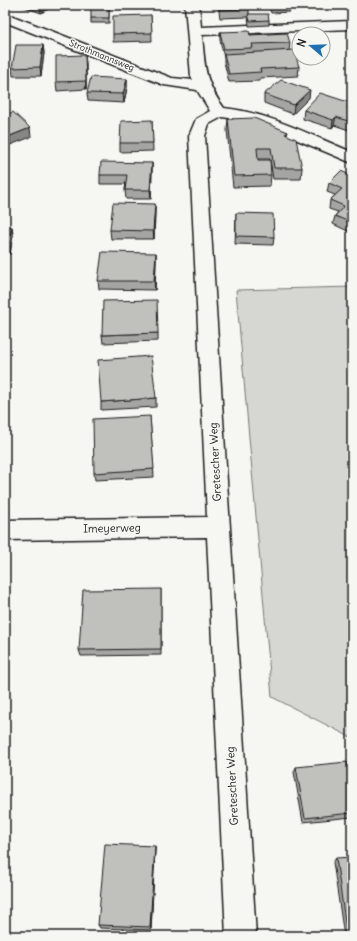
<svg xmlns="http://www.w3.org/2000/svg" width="357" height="941" font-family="Delius,sans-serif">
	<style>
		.green { fill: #d6d6d2; stroke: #797977 }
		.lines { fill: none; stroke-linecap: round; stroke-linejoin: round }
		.minor-casing { stroke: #1c1c1c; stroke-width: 3 }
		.minor { fill: #f6f6f2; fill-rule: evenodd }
		.wall { fill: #a5a5a3; stroke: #1c1c1c }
		.shaded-wall { fill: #868684; stroke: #1c1c1c }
		.building { fill: #c0c0bd; stroke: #1c1c1c }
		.labels { text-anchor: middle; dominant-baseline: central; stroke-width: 3; stroke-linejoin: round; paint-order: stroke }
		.far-street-label { font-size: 9px; fill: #1c1c1c; stroke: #f6f6f2 }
		.street-label { font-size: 11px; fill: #1c1c1c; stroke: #f6f6f2 }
	</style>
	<rect width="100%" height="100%" fill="#f6f6f2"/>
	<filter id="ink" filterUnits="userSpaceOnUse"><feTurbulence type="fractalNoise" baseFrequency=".025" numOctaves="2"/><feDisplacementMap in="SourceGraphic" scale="8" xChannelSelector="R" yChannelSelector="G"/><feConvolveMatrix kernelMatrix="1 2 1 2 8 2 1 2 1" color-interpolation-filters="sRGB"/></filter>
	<g filter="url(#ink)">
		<polygon class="green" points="352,287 352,738 272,697 236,290"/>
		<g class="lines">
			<defs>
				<path id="minor" d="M185,5H199L201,27L352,21V29L202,35C205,67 204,81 224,108C270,113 310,135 352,152V163L281,133L249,121L222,117L209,124L205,136L256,936H226L207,537L5,540V520L207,517L189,136L196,119L210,111L197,90L164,85L5,22V13L172,78L193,80L191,76Z"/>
			</defs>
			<use href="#minor" class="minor-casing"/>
			<use href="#minor" class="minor"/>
		</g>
		<g class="wall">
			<polygon points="19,5 55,5 41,13"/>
			<polygon points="218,5 248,5 249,9 249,14 269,20 269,25 249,26 248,17 220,18"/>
			<polygon points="260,5 290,5 291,7 290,12 271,13 269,5 260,6"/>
			<polygon points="343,5 352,5 352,11 346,11"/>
			<polygon points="109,8 109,23 91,23 91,18"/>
			<polygon points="151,15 152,41 113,42 113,34"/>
			<polygon points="220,32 250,35 290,43 289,51 299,67 298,76 260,78 260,81 229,82 224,62 224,58 220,40"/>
			<polygon points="43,45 44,53 41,76 13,76 12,68"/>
			<polygon points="86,63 86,89 57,91 56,82"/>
			<polygon points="127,79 127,87 124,103 88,101 87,93"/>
			<polygon points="264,94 309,98 293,114 264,103"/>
			<polygon points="350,109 352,127 349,130 334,125 332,128 303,119 304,110"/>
			<polygon points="228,119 288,132 287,135 302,168 301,179 273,179 270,159 258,159 258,160 271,175 270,186 233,187 227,130"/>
			<polygon points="152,120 153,151 120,152 120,143"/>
			<polygon points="152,163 152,171 151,199 126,199 125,190 126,184 100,184 100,175"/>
			<polygon points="352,176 352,233 333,224 335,216 338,212 329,209 330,200 335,195 327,192 329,183"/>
			<polygon points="155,204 155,212 154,239 111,239 110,230"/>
			<polygon points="236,213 274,237 273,245 235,244"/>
			<polygon points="5,226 12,227 13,235 10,254 5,254"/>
			<polygon points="156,253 156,262 155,290 99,289 98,281"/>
			<polygon points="158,333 158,341 103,343 102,335"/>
			<polygon points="156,398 156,407 101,410 101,402"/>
			<polygon points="150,416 154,477 95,480 94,473"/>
			<polygon points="161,589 161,655 81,656 79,650"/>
			<polygon points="296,767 352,784 352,817 303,822 294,772"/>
			<polygon points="155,846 155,850 151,930 100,928 98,925"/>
			<polygon points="336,858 352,936 344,936 333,862"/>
		</g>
		<g class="shaded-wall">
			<polygon points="40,5 55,5 41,13"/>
			<polygon points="7,29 8,38 5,48 5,35"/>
			<polygon points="43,45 44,53 41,76 40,67"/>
			<polygon points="85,55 86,63 86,89 86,81"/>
			<polygon points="127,79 127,87 124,103 123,94"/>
			<polygon points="310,90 309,98 293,114 294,105"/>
			<polygon points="351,103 350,111 347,108"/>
			<polygon points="336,117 334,125 332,128 333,120"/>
			<polygon points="352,120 352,127 349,130 351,122"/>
			<polygon points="30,128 31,137 5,147 5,138"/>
			<polygon points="152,163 152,171 151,199 150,190"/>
			<polygon points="155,204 155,212 154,239 153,231"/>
			<polygon points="12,227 13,235 10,254 8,246"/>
			<polygon points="156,253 156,262 155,290 154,281"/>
			<polygon points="155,846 155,850 151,930 150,927"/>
		</g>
		<g class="building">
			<polygon points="219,5 248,5 249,9 220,10"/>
			<polygon points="270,5 290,5 291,7 271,8"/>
			<rect x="346" y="5" width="6" height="1"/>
			<rect x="91" y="8" width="18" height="10"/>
			<polygon points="248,14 268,14 269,20 250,21"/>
			<polygon points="151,15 152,33 113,34 113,16"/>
			<polygon points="5,29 7,29 5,35"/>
			<polygon points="249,31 250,35 287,33 290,43 252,44 253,48 224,49 220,32"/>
			<polygon points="16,45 43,45 40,67 12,68"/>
			<polygon points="294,50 299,67 260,69 261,72 229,74 224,54"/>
			<polygon points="85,55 86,81 56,82 56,56"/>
			<polygon points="91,77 127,79 123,94 87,93"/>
			<polygon points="281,80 310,90 294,105 264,94"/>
			<polygon points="320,93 351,103 347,108 352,110 352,120 351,122 336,117 333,120 304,110"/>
			<polygon points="13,112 30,128 5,138 5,115"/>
			<polygon points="254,118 288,132 285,134 296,139 302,168 274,168 271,148 257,148 258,160 270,160 271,175 234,176 228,119"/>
			<polygon points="152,120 153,143 120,143 121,121"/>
			<polygon points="101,162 152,163 150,190 125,190 127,175 100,175"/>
			<polygon points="341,171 352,176 352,223 335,216 344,206 330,200 342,189 329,183"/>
			<polygon points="113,203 155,204 153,231 110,230"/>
			<polygon points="236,213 273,214 274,237 236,236"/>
			<polygon points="5,226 12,227 8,246 5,246"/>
			<polygon points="102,252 156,253 154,281 98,281"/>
			<polygon points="157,300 158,333 102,335 103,301"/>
			<polygon points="151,356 156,398 101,402 98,360"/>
			<polygon points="150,416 154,469 94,473 93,419"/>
			<polygon points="161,589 161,649 79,650 83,590"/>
			<polygon points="347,762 352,784 352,813 305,818 296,767"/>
			<polygon points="105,844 155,846 150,927 98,925"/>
			<polygon points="352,857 352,936 347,936 336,858"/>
		</g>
	</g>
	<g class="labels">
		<g class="far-street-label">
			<text transform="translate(102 55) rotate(22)">Strothmannsweg</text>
		</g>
		<g class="street-label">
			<text transform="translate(215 462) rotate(-93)">Gretescher Weg</text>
			<text transform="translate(112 528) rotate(-1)">Imeyerweg</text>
			<text transform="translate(232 786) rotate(-93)">Gretescher Weg</text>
		</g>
	</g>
	<rect width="357" height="941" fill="none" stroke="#f6f6f2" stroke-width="20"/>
	<rect x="10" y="10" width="337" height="921" fill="none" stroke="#1c1c1c" stroke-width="1.5" filter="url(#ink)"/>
	<g transform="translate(311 46) rotate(289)"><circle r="19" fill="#f6f6f2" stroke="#9f9f9c"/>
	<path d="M0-3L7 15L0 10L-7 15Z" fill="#1f6fb2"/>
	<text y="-6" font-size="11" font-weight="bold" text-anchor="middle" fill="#1c1c1c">N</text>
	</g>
</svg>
